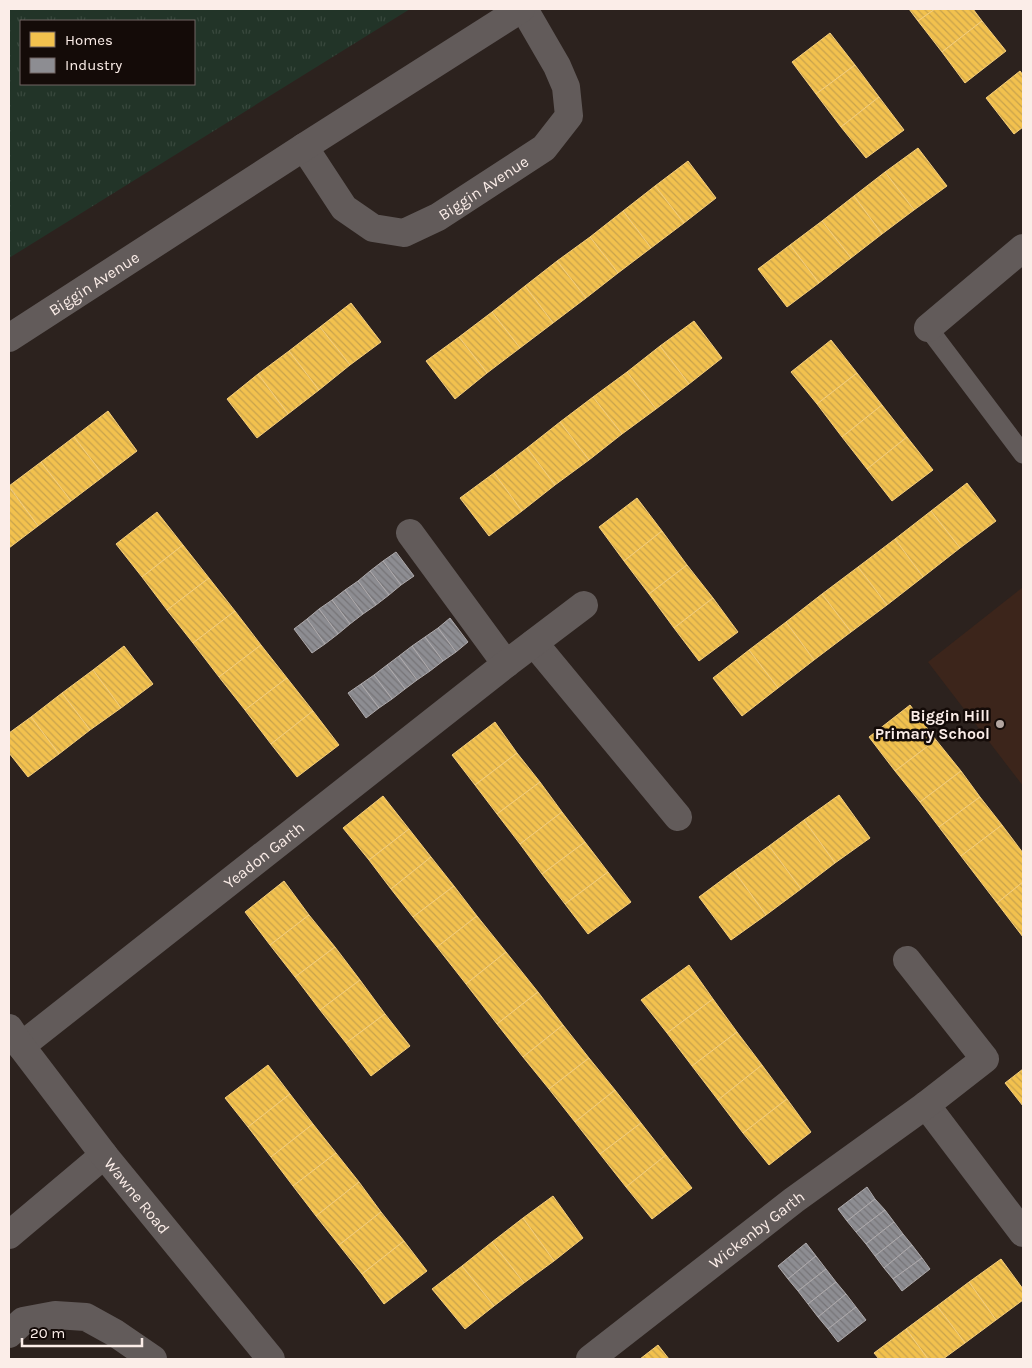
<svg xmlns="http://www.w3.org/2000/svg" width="1032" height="1368" font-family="Karla,sans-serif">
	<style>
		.built { fill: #3c251b }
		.park { fill: url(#park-tufts); fill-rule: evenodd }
		.homes { fill: url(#homes-back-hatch); stroke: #f5ce7c }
		.industry { fill: url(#industry-back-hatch); stroke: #aeaaac }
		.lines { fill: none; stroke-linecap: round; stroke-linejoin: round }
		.service { stroke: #625b5a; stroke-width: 19 }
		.minor { stroke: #625b5a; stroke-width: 28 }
		.tertiary { stroke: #625b5a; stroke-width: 28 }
		.poi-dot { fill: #b3a6a1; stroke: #140b08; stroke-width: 2 }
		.labels { text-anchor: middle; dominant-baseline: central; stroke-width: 5; stroke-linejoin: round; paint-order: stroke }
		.street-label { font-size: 16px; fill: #fbede8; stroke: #140b08 }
		.poi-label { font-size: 16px; font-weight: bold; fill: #fbede8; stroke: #140b08; text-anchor: end }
	</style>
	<defs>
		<pattern id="park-tufts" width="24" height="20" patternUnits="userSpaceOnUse" patternTransform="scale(1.25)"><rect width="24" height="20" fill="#223428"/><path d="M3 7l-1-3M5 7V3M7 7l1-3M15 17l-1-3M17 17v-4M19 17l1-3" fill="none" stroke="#38483d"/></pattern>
		<pattern id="homes-back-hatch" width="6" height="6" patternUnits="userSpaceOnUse" patternTransform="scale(1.25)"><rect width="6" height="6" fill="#f2c14e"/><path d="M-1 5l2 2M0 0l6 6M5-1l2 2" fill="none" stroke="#c8a24c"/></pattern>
		<pattern id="industry-back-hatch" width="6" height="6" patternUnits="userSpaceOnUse" patternTransform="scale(1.25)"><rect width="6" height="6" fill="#8d8d92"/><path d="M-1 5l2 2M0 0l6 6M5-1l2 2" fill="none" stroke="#767477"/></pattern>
	</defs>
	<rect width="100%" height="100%" fill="#2c221e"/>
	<polygon class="built" points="1023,587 1023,786 928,662"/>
	<path class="park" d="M9,9H410L9,258ZM21,21H194V84H21Z"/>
	<g class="homes">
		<polygon points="909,9 935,9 918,21"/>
		<polygon points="935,9 973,9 982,21 942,52 918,21"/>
		<polygon points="982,21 1006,51 965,83 942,52"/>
		<polygon points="830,33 855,65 816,94 792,62"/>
		<polygon points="855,65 879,97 841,127 816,94"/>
		<polygon points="1020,71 1023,75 1023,127 1014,134 986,98"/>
		<polygon points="879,97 904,130 866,158 841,127"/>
		<polygon points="918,148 947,186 914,210 885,172"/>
		<polygon points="688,161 716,198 684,223 655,186"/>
		<polygon points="885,172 914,210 882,234 854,196"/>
		<polygon points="655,186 684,223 651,248 623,211"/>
		<polygon points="854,196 882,234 851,258 822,221"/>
		<polygon points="623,211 651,248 618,273 590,237"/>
		<polygon points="822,221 851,258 819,283 790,245"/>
		<polygon points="590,237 618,273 586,298 557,261"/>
		<polygon points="790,245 819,283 787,307 758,269"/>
		<polygon points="557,261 586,298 553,323 525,286"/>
		<polygon points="525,286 553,323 520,348 492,312"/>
		<polygon points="351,303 381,342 350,365 320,327"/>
		<polygon points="492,312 520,348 487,373 459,337"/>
		<polygon points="694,321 722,358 689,384 660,346"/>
		<polygon points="320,327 350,365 319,390 289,351"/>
		<polygon points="459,337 487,373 455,399 426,361"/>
		<polygon points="831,340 857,373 817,404 791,372"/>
		<polygon points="660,346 689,384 656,409 627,372"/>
		<polygon points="289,351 319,390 288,414 258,374"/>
		<polygon points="627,372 656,409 622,434 593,397"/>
		<polygon points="857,373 882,405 842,437 817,404"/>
		<polygon points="258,374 288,414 257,438 227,399"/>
		<polygon points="593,397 622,434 589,460 560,422"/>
		<polygon points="882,405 907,437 867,469 842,437"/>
		<polygon points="108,411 137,451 104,476 74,437"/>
		<polygon points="560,422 589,460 555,485 527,448"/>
		<polygon points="74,437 104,476 71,501 41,462"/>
		<polygon points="907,437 933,470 892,501 867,469"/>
		<polygon points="527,448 555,485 522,511 494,473"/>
		<polygon points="41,462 71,501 38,526 9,486"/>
		<polygon points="494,473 522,511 489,536 460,498"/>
		<polygon points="967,483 996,521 960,548 931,511"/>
		<polygon points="9,487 38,526 9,548"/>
		<polygon points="637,498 662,531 624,561 599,527"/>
		<polygon points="931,511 960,548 923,577 895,539"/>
		<polygon points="157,512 183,545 142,577 116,544"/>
		<polygon points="662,531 687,565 649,594 624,561"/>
		<polygon points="895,539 923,577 887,605 858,567"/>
		<polygon points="183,545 209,578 167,610 142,577"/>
		<polygon points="687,565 713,598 674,628 649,594"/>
		<polygon points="858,567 887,605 851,632 822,594"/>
		<polygon points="209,578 235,611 193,643 167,610"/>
		<polygon points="822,594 851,632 814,660 786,622"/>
		<polygon points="713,598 738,632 699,661 674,628"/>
		<polygon points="235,611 261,645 219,677 193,643"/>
		<polygon points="786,622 814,660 778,688 749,650"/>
		<polygon points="261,645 287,678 245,710 219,677"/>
		<polygon points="124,646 153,684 121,708 93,670"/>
		<polygon points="749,650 778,688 742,716 713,678"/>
		<polygon points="93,670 121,708 90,730 62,693"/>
		<polygon points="287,678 313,711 271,744 245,710"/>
		<polygon points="62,693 90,730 59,754 31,717"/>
		<polygon points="910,705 936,740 895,771 869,737"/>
		<polygon points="313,711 339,745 297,777 271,744"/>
		<polygon points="31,717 59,754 28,777 9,753 9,733"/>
		<polygon points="495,722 517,753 475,785 452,755"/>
		<polygon points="936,740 961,771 920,802 895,771"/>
		<polygon points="517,753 540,782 497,814 475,785"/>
		<polygon points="961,771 980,797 939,827 920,802"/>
		<polygon points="540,782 562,812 520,844 497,814"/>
		<polygon points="839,795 870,838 835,863 804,820"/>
		<polygon points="383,796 409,829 369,860 343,828"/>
		<polygon points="980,797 1002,825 961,856 939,827"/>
		<polygon points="562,812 585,842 542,874 520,844"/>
		<polygon points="804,820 835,863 801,889 769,846"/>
		<polygon points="1002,825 1023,853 1023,882 997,903 961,856"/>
		<polygon points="409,829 431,857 391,889 369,860"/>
		<polygon points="585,842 608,872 565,904 542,874"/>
		<polygon points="769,846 801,889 766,915 734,871"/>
		<polygon points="431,857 454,886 413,917 391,889"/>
		<polygon points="734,871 766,915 731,940 699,897"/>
		<polygon points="608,872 631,902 588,934 565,904"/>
		<polygon points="284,881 309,915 270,945 245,912"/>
		<polygon points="1023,882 1023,937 997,903"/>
		<polygon points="454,886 477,916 437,947 413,917"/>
		<polygon points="309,915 335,947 295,977 270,945"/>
		<polygon points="477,916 506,952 466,984 437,947"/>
		<polygon points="335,947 360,980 320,1010 295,977"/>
		<polygon points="506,952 538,992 497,1024 466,984"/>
		<polygon points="689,965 713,999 667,1033 641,1000"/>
		<polygon points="360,980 385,1014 346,1043 320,1010"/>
		<polygon points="538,992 563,1025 523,1057 497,1024"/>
		<polygon points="713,999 737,1032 692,1066 667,1033"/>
		<polygon points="385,1014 410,1046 371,1076 346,1043"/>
		<polygon points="563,1025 589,1058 549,1089 523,1057"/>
		<polygon points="737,1032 762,1065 718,1100 692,1066"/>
		<polygon points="589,1058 615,1090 575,1122 549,1089"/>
		<polygon points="268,1065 290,1094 248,1127 225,1098"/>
		<polygon points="762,1065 787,1099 743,1133 718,1100"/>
		<polygon points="1023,1069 1023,1106 1005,1083"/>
		<polygon points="615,1090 641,1123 600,1154 575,1122"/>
		<polygon points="290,1094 313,1124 271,1157 248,1127"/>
		<polygon points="787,1099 811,1132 769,1165 743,1133"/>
		<polygon points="641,1123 666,1155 626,1187 600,1154"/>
		<polygon points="313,1124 336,1153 293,1186 271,1157"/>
		<polygon points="336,1153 359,1182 316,1216 293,1186"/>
		<polygon points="666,1155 692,1188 652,1219 626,1187"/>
		<polygon points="359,1182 381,1212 339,1245 316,1216"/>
		<polygon points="553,1196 583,1238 554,1261 523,1218"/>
		<polygon points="381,1212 404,1241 362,1274 339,1245"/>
		<polygon points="523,1218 554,1261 524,1283 492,1242"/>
		<polygon points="404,1241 427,1271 384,1304 362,1274"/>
		<polygon points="492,1242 524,1283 494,1306 462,1266"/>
		<polygon points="1001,1259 1023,1289 1023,1300 996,1320 969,1282"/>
		<polygon points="462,1266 494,1306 465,1329 432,1289"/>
		<polygon points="969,1282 996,1320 965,1343 937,1306"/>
		<polygon points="937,1306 965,1343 943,1359 928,1359 906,1329"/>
		<polygon points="906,1329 928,1359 879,1359 874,1353"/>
		<polygon points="658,1345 669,1359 640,1359"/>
	</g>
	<g class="industry">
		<polygon points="396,552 414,576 401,585 383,561"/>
		<polygon points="383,561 401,585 389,595 370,571"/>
		<polygon points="370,571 389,595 376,605 358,581"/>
		<polygon points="358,581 376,605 363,614 345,590"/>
		<polygon points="345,590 363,614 350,624 332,600"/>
		<polygon points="332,600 350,624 338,634 319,609"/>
		<polygon points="319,609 338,634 325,644 307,619"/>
		<polygon points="450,618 468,642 456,652 438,628"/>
		<polygon points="307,619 325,644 312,653 294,629"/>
		<polygon points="438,628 456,652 443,661 425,637"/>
		<polygon points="425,637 443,661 430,671 412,646"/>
		<polygon points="412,646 430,671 417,680 399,656"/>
		<polygon points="399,656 417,680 405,689 387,665"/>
		<polygon points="387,665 405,689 392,699 374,675"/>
		<polygon points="374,675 392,699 379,708 361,684"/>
		<polygon points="361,684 379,708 366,718 348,693"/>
		<polygon points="867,1187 875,1199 847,1221 838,1209"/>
		<polygon points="875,1199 885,1210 856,1232 847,1221"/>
		<polygon points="885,1210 894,1222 866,1244 856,1232"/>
		<polygon points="894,1222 903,1234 875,1256 866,1244"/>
		<polygon points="903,1234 912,1245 884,1268 875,1256"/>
		<polygon points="806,1243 816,1256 788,1279 778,1266"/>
		<polygon points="912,1245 922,1258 893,1279 884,1268"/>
		<polygon points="816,1256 826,1269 798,1291 788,1279"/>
		<polygon points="922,1258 930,1269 902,1291 893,1279"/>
		<polygon points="826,1269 836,1282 808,1304 798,1291"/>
		<polygon points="836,1282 846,1294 818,1317 808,1304"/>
		<polygon points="846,1294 856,1307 828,1329 818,1317"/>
		<polygon points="856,1307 866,1320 838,1342 828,1329"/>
	</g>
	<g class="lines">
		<polyline class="service" points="928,328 1023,454"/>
		<g class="minor">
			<path id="s1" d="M304,147L344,208L373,228L404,233L438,217L544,148L569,116L566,87L557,66L524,9"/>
			<polyline points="928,328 1023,248"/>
			<path id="s2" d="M9,338L304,147L521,9"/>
			<polyline points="410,533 506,664"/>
			<polyline points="534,643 678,817"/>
			<path id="s3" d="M21,1046L506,664L584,605"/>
			<polyline points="926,1105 1023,1233"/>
			<polyline points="9,1235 104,1155"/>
			<polyline points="9,1334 23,1321 55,1315 86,1317 115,1333 153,1359"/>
			<path id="s4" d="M590,1359L794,1200L926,1105L985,1059L907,960"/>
		</g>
		<path class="tertiary" id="s5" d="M9,1028L21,1046L104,1155L271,1359"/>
	</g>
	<circle class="poi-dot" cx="1000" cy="724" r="5"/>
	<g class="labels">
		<g class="street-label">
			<text stroke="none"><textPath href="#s1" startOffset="231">Biggin Avenue</textPath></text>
			<text stroke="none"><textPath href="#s2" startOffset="101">Biggin Avenue</textPath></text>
			<text stroke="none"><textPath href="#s3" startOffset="309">Yeadon Garth</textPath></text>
			<text stroke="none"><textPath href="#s5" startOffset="211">Wawne Road</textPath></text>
			<text stroke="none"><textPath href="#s4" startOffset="211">Wickenby Garth</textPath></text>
		</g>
		<g class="poi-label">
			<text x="990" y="715">Biggin Hill<tspan x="990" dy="18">Primary School</tspan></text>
		</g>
	</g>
	<rect width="1032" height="1368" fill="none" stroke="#fbede8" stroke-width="20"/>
	<rect x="20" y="20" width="175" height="65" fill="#140b08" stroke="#706562"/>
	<rect x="30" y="32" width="25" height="15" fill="#f2c14e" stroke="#706562"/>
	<text x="65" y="45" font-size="15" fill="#fbede8">Homes</text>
	<rect x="30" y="58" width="25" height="15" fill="#8d8d92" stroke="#706562"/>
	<text x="65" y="70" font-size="15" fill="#fbede8">Industry</text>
	<path d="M22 1338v8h120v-8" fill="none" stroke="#fbede8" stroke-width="2.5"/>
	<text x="30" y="1338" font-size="15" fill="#fbede8" stroke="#140b08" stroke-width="4" paint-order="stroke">20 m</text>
</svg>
